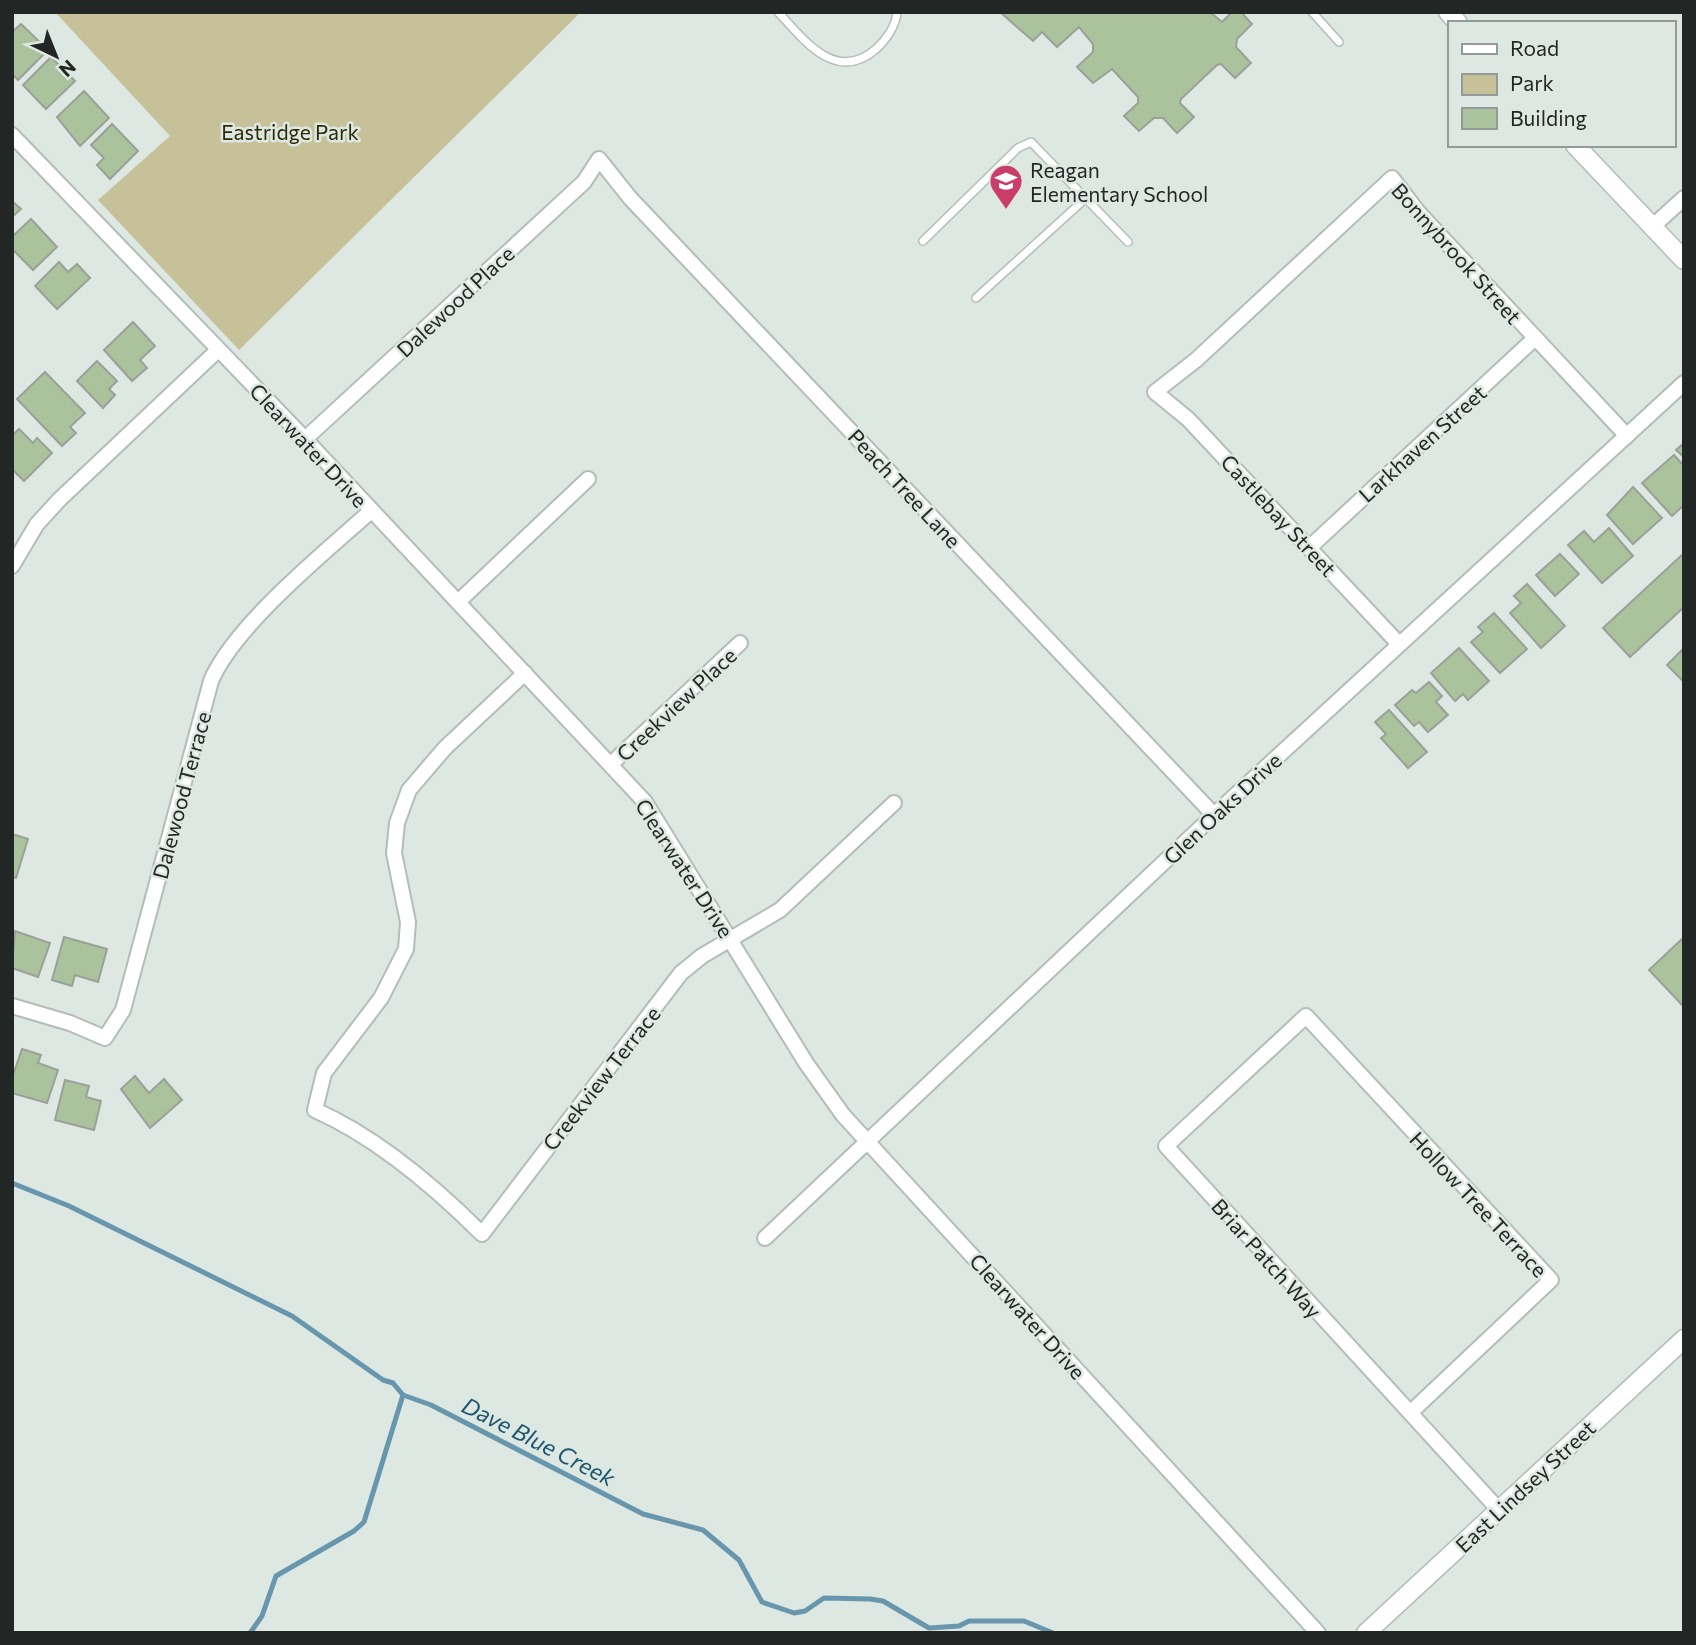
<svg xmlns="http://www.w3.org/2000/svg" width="1696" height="1645" font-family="Commissioner,sans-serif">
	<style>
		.green { fill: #c6c199 }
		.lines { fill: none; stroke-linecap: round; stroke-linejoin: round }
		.stream { stroke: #6896ad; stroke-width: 5 }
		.building { fill: #aac39c; stroke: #9ba099; stroke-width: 2 }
		.service-casing { stroke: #b3bdb8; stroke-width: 10 }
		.minor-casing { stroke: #b3bdb8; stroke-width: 18 }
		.tertiary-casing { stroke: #b3bdb8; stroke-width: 21 }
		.service { stroke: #fff; stroke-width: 7 }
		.minor { stroke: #fff; stroke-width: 14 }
		.tertiary { stroke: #fff; stroke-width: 18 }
		.labels { text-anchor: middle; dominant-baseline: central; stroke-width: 5; stroke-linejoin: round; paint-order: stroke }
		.park-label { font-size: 21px; fill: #2f2a05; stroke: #dee8e3 }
		.poi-label { font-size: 21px; fill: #222624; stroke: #dee8e3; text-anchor: start }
		.street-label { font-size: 21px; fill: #222624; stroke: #dee8e3 }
		.water-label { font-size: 23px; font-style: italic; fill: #1e5771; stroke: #dee8e3 }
	</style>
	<rect width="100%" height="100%" fill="#dee8e3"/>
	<polygon class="green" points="55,12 581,12 239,350 98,200 170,136"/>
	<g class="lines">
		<g class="stream">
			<polyline points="12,1183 69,1206 292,1316 383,1380 393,1383 403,1395 431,1405 643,1514 703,1530 739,1560 762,1602 794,1613 805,1611 824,1598 870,1599 883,1601 929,1628 959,1626 969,1621 1024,1621 1053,1633"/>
			<polyline points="250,1633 262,1616 276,1576 354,1531 364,1522 403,1395"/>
		</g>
	</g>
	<g class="building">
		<polygon points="1000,12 1210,12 1222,22 1232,12 1241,12 1252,24 1237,39 1236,47 1251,63 1235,78 1221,64 1217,65 1181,99 1180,103 1194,117 1177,133 1163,118 1154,118 1139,131 1124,116 1138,103 1138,97 1112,69 1093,83 1077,67 1093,52 1093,44 1079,27 1057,47 1042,32 1033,41"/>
		<polygon points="21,24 48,50 18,80 12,74 12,32"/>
		<polygon points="51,57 75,81 46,109 23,85"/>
		<polygon points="84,91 109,118 80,146 57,117"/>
		<polygon points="112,124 138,151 110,179 97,165 104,158 91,145"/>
		<polygon points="12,201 21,209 12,217"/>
		<polygon points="31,219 57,247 33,270 12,249 12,237"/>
		<polygon points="59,262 68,272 77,264 90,278 57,309 35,286"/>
		<polygon points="133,322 155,346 140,360 147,368 132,381 104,350"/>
		<polygon points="97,361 117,381 109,389 115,395 103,408 77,381"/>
		<polygon points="45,372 85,413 70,427 76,433 62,446 17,399"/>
		<polygon points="19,429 33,443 37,438 52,453 24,481 12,469 12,436"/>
		<polygon points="1684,443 1684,457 1676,450"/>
		<polygon points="1674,455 1684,466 1684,505 1672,516 1642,483"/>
		<polygon points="1633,487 1662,518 1633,544 1607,515"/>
		<polygon points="1609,528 1633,556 1602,583 1568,545 1584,531 1594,542"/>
		<polygon points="1684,553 1684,607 1630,657 1603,628"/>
		<polygon points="1560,554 1579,574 1555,596 1536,575"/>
		<polygon points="1527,584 1565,626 1541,648 1510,613 1521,603 1514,596"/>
		<polygon points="1494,613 1527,649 1500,673 1471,642 1483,632 1478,627"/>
		<polygon points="1459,648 1489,681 1468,700 1463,694 1455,701 1431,673"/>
		<polygon points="1684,648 1684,682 1667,665"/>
		<polygon points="1429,682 1442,696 1436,702 1448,715 1428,732 1419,722 1414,726 1395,705 1412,690 1416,693"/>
		<polygon points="1389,710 1427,752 1408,768 1381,738 1386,734 1375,722"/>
		<polygon points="12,834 28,839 16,878 12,877"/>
		<polygon points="15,931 50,943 38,977 12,968"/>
		<polygon points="64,937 107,949 98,982 75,975 72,986 52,980"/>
		<polygon points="1684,937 1684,1007 1649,970"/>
		<polygon points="22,1049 41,1055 38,1063 58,1070 47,1103 12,1093 12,1078"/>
		<polygon points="135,1076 149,1093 164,1079 182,1100 150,1128 121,1089"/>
		<polygon points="65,1080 89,1086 86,1097 101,1101 94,1130 55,1120"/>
	</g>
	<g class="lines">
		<defs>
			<g id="service">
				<path d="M778,12C804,40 836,84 876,49C886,40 896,26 897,12"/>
				<polyline points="1312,12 1339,42"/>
				<polyline points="923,241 1018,148 1031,142 1128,242"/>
				<polyline points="976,298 1086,198"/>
			</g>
			<g id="minor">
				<polyline points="12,135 305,439 645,802 806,1063 843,1115 1318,1633"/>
				<polyline points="1652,227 1684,198"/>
				<polyline points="305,439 584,182 599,159 630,198 1214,815"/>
				<polyline points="1310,547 1534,339"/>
				<polyline points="12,566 37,524 60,499 218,350"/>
				<polyline points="458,602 588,479"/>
				<polyline points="1399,644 1188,419 1155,392 1196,360 1392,178 1418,212 1627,436"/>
				<path d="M525,673L445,748L409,790L397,823L394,853L408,922L406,949L381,998L324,1073L315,1110C378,1138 434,1186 482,1234L681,973L702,956L780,910L894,803"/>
				<polyline points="611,764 740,643"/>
				<path d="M12,1006L70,1023L105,1038L123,1010L211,681C234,626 325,552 371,511"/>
				<polyline points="765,1238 1214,815 1684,383"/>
				<polyline points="1410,1413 1551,1280 1306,1016 1166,1146 1499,1510"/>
			</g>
			<g id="tertiary">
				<polyline points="1448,12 1458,23"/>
				<polyline points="1575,145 1684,260"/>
				<polyline points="1366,1633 1684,1339"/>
			</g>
		</defs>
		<use href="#service" class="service-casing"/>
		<use href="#minor" class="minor-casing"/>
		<use href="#tertiary" class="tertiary-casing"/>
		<use href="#service" class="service"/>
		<use href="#minor" class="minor"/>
		<use href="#tertiary" class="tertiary"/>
	</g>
	<defs>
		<symbol id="school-pin" viewBox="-11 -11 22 30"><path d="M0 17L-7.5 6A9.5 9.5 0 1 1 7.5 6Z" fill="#ca3d6a" stroke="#dee8e3"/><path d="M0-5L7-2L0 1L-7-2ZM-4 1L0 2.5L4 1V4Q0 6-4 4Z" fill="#fff"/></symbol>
	</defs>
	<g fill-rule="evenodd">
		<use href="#school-pin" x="987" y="162" width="38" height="52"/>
	</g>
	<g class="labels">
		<g class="park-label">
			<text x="290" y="131">Eastridge Park</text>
		</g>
		<g class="poi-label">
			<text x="1030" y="169">Reagan<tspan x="1030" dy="24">Elementary School</tspan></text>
		</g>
		<g class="street-label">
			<text transform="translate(1457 253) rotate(48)">Bonnybrook Street</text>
			<text transform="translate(455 301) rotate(-43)">Dalewood Place</text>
			<text transform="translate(1422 443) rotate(-42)">Larkhaven Street</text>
			<text transform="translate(309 445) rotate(47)">Clearwater Drive</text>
			<text transform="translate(905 488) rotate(47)">Peach Tree Lane</text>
			<text transform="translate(1279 515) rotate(47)">Castlebay Street</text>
			<text transform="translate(676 704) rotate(-43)">Creekview Place</text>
			<text transform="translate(181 795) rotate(-75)">Dalewood Terrace</text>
			<text transform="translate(1222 808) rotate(-43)">Glen Oaks Drive</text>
			<text transform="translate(685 868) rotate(57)">Clearwater Drive</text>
			<text transform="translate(601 1078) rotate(-52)">Creekview Terrace</text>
			<text transform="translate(1479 1204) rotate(47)">Hollow Tree Terrace</text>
			<text transform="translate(1267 1258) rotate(48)">Briar Patch Way</text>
			<text transform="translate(1028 1316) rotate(48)">Clearwater Drive</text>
			<text transform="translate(1525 1486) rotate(-43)">East Lindsey Street</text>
		</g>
		<g class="water-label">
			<text transform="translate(539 1441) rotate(27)">Dave Blue Creek</text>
		</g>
	</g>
	<rect width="1696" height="1645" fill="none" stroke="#222624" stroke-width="28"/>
	<rect x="1448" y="21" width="228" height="126" fill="#dee8e3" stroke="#939a97" stroke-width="2"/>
	<rect x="1462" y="44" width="35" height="10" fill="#ffffff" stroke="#939a97" stroke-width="2"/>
	<text x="1510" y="56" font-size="21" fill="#222624">Road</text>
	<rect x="1462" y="74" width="35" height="21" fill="#c6c199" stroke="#939a97" stroke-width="2"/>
	<text x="1510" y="91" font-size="21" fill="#222624">Park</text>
	<rect x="1462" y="108" width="35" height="21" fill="#aac39c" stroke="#939a97" stroke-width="2"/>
	<text x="1510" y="126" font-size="21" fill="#222624">Building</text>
	<g transform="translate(56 56) rotate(137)" stroke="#dee8e3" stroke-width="5" paint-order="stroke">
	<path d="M0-5L12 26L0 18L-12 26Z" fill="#222624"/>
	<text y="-10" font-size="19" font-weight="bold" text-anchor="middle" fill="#222624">N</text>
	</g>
</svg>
